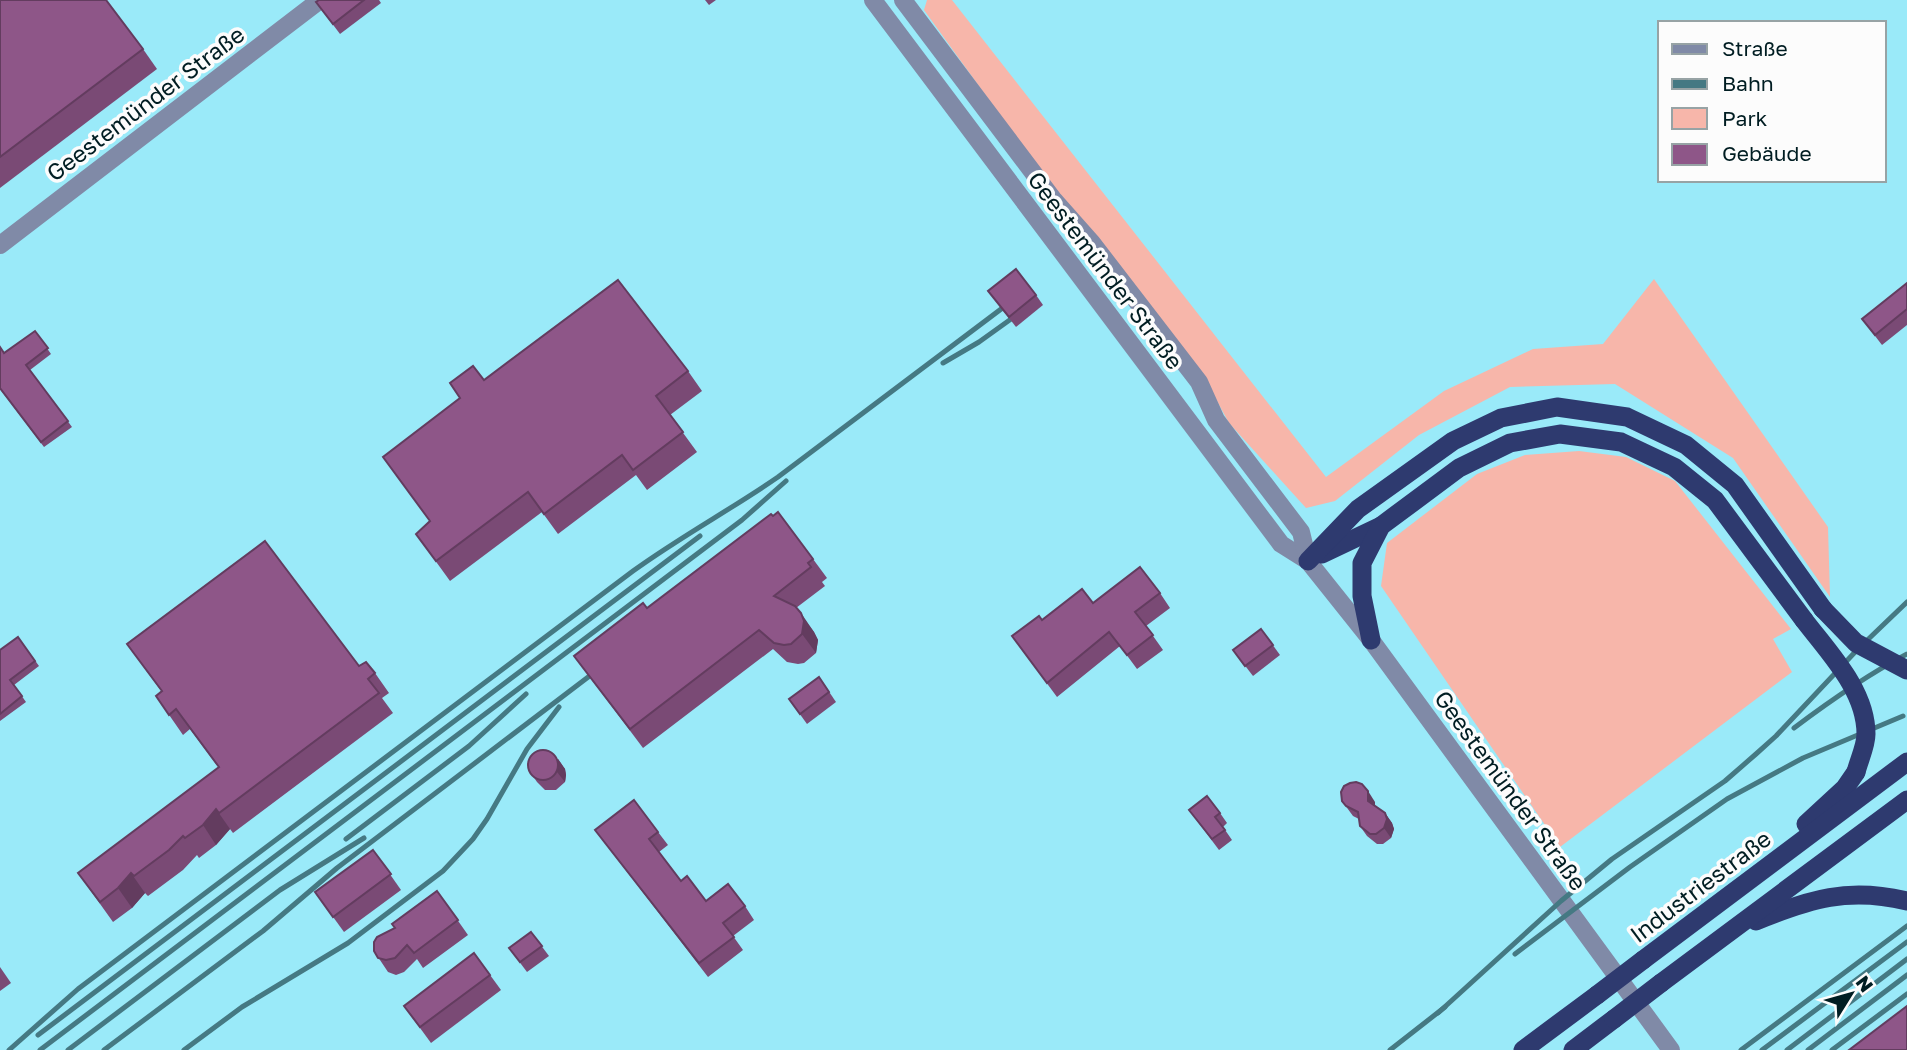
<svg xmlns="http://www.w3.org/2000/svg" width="1907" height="1050" font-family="'Golos Text',sans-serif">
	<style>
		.green { fill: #f7b6aa }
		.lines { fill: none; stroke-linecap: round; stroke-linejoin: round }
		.minor { stroke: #808aa7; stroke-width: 18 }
		.tertiary { stroke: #808aa7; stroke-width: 18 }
		.trunk { stroke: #2e3a6f; stroke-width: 19 }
		.rail { stroke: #457983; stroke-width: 5 }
		.trunk-bridge { stroke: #2e3a6f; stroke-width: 19 }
		.wall { fill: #7a4a75 }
		.shaded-wall { fill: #633c5f }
		.building { fill: #8e5688; stroke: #633c5f; stroke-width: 2 }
		.labels { text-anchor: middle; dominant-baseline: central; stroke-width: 7; stroke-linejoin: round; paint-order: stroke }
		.street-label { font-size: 23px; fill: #001d22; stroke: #fcfcfc }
	</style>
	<rect width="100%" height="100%" fill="#9aeaf9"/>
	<g class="green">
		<polygon points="927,0 952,0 1326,477 1444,391 1533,349 1603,344 1654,279 1828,527 1830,597 1733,458 1615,384 1510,387 1419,435 1335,501 1306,508 1229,423 1200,370 1038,168 924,10"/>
		<polygon points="1579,451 1626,457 1675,481 1791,629 1773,639 1792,672 1560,847 1381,586 1387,543 1477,474 1525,455"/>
	</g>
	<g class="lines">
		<polyline class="minor" points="0,245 320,0"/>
		<g class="tertiary">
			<polyline points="873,0 1281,544 1308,561 1371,640 1671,1050"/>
			<polyline points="903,0 1053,199 1092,243 1199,382 1216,420 1301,532 1308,561"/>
		</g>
		<g class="trunk">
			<polyline points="1322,554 1381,526"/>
			<polyline points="1308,561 1358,509 1453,441 1501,418 1557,407 1627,417 1686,445 1735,485 1823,609"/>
			<polyline points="1371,640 1362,596 1362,563 1381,526 1459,468 1510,443 1560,434 1621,442 1674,467 1715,500 1804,620"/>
			<polyline points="1806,824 1845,788 1856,772"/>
			<path d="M1756,921C1810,899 1848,887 1907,901"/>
			<polyline points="1643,960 1907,762"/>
			<polyline points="1661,983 1907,800"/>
			<polyline points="1523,1050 1597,995"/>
			<polyline points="1573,1050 1614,1019"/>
		</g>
		<g class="rail">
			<polyline points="943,363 979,342 1025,309"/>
			<path d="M1794,728C1830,701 1867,675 1907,654"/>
			<polyline points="346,839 469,746 526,694"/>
			<polyline points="1515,954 1630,867 1727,799 1803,758 1903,716"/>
			<polyline points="1438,1013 1561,901 1612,859 1725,781 1756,754 1776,736 1857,650 1907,602"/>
			<polyline points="38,1035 700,536"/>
			<path d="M9,1050L78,989L633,571C680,537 730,510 778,477L1017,297"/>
			<polyline points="40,1050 742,520 786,481"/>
			<polyline points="68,1050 280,890 364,838"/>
			<polyline points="104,1050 263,931 337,868 604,665"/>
			<polyline points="184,1050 242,1007 348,943 443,871 473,839 487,819 527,749 559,707"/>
			<polyline points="1390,1050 1445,1007"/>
			<polyline points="1741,1050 1907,926"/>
			<polyline points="1762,1050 1907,942"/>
			<polyline points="1787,1050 1907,959"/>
			<polyline points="1808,1050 1907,975"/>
			<polyline points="1832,1050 1907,994"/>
		</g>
		<g class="trunk-bridge">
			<polyline points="1823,609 1856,643 1907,670"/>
			<path d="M1804,620C1829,653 1866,690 1866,734C1866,746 1859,760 1856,772"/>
			<polyline points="1597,995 1643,960"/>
			<polyline points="1614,1019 1661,983"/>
		</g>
	</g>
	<g class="wall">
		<polygon points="0,0 143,49 157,69 0,188"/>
		<polygon points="319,0 379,0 381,3 340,34 316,2"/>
		<polygon points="705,0 716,0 709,5"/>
		<polygon points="1907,283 1907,325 1882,345 1862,319"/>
		<polygon points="988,291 1036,295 1043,305 1016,327"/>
		<polygon points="35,331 51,354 30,370 72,427 44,447 0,389 0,347 4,353"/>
		<polygon points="688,371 702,391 670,415 697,452 647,490 636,475 558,534 542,512 450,581 416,534 430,521 383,457 484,380"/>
		<polygon points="813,559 827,578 822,582 825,586 796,608 814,632 818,640 816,653 804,663 798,664 787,662 773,649 643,748 574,656 647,608"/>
		<polygon points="1160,593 1170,608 1146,626 1163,650 1137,669 1120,646 1057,697 1012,636 1093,603"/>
		<polygon points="1261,629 1280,655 1253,676 1233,650"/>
		<polygon points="18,637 39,666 14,685 26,702 0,721 0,650"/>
		<polygon points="127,644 359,666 375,673 389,693 382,698 393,713 233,833 230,829 216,845 199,858 197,855 183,870 148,896 145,893 132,908 113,922 78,873 219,768 190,729 183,735 156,696 162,692"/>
		<polygon points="819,677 836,702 807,724 789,699"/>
		<polygon points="558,759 565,769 566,775 565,782 556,790 545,790 537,782 530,772"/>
		<polygon points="1342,801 1375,802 1375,806 1385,813 1392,823 1394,829 1391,838 1383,844 1377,844 1367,836 1360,826 1359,819 1353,816"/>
		<polygon points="1189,810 1220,813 1227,823 1223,827 1232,840 1219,850"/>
		<polygon points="595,830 658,832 668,845 659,852 681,881 706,901 745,906 754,920 733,936 743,950 708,977"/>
		<polygon points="373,850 401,890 344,932 315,892"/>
		<polygon points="437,891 468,935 423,968 417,959 404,972 396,975 388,972 374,951 395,928"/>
		<polygon points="531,932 549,956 527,972 509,948"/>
		<polygon points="474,953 501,990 431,1043 404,1006"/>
		<polygon points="0,967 11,983 0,991"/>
	</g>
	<g class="shaded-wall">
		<polygon points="801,613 814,632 818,640 816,653 802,634"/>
		<polygon points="558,759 565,769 566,775 565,782 557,772"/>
		<polygon points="1368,791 1375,802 1375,812 1368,801"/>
		<polygon points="216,809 230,829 216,845 203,825"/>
		<polygon points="1385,813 1392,823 1394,829 1391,838 1384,828"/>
		<polygon points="131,873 145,893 132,908 118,888"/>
	</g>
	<g class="building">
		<polygon points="0,0 106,0 143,49 0,157"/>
		<polygon points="319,0 364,0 333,24 316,2"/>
		<polygon points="1016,269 1036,295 1009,317 988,291"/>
		<polygon points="618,280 688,371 656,396 683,432 633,470 622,455 544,514 528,492 436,561 416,534 430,521 383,457 460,398 450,383 473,366 484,380"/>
		<polygon points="1907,283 1907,309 1875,335 1862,319"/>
		<polygon points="35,331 48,348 26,365 68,421 41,442 0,388 0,347 4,353"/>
		<polygon points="778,512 813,559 808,563 811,567 774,596 795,606 801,613 804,621 802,634 791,644 784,645 774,643 759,630 630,729 574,656 643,603 647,608 771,514 773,516"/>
		<polygon points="265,541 359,666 366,662 375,673 368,679 379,693 219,813 216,809 203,825 185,838 183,836 169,850 134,876 131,873 118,888 100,902 78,873 219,767 176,709 169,715 156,696 162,691 127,644"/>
		<polygon points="1140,567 1160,593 1135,612 1153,635 1127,655 1109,632 1047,683 1012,636 1039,616 1042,620 1082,589 1093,603"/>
		<polygon points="1261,629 1273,645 1245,666 1233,650"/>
		<polygon points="18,637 35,661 10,680 22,696 0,714 0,650"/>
		<polygon points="819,677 829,692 800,714 789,699"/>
		<circle cx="543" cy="765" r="15"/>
		<polygon points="1356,782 1362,784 1368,791 1368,801 1385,813 1387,819 1384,828 1376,834 1370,834 1360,826 1358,812 1346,806 1342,801 1341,792 1344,786 1350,783"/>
		<polygon points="1207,796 1220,813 1215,817 1225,830 1212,839 1189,810"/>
		<polygon points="634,800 658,832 649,839 681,881 687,876 706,901 728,884 745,906 723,923 734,937 699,963 595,830"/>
		<polygon points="373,850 391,874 333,917 315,892"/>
		<polygon points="437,891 458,920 414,953 407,945 395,958 386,960 378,958 374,951 374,942 377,937 395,928 392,924"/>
		<polygon points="531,932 542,946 520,962 509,948"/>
		<polygon points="474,953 490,975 420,1027 404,1006"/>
		<polygon points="1907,1006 1907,1050 1849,1050"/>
	</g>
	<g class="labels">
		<g class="street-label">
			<text transform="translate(145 103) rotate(-37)">Geestemünder Straße</text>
			<text transform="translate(1106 270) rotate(53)">Geestemünder Straße</text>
			<text transform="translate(1511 790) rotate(54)">Geestemünder Straße</text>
			<text transform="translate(1700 886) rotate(-37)">Industriestraße</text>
		</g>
	</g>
	<rect x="1658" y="21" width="228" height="161" fill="#fcfcfc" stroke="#97a3a5" stroke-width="2"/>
	<rect x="1672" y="44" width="35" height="10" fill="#808aa7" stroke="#97a3a5" stroke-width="2"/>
	<text x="1722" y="56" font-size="21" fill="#001d22">Straße</text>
	<rect x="1672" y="79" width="35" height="10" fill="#457983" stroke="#97a3a5" stroke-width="2"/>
	<text x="1722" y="91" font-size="21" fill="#001d22">Bahn</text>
	<rect x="1672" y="108" width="35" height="21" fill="#f7b6aa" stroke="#97a3a5" stroke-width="2"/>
	<text x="1722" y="126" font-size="21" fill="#001d22">Park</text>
	<rect x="1672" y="144" width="35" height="21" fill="#8e5688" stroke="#97a3a5" stroke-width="2"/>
	<text x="1722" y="161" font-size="21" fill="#001d22">Gebäude</text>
	<g transform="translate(1851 994) rotate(53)" stroke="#fcfcfc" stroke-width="5" paint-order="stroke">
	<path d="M0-5L12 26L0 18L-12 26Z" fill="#001d22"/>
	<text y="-10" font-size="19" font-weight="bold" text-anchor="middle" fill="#001d22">N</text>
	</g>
</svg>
